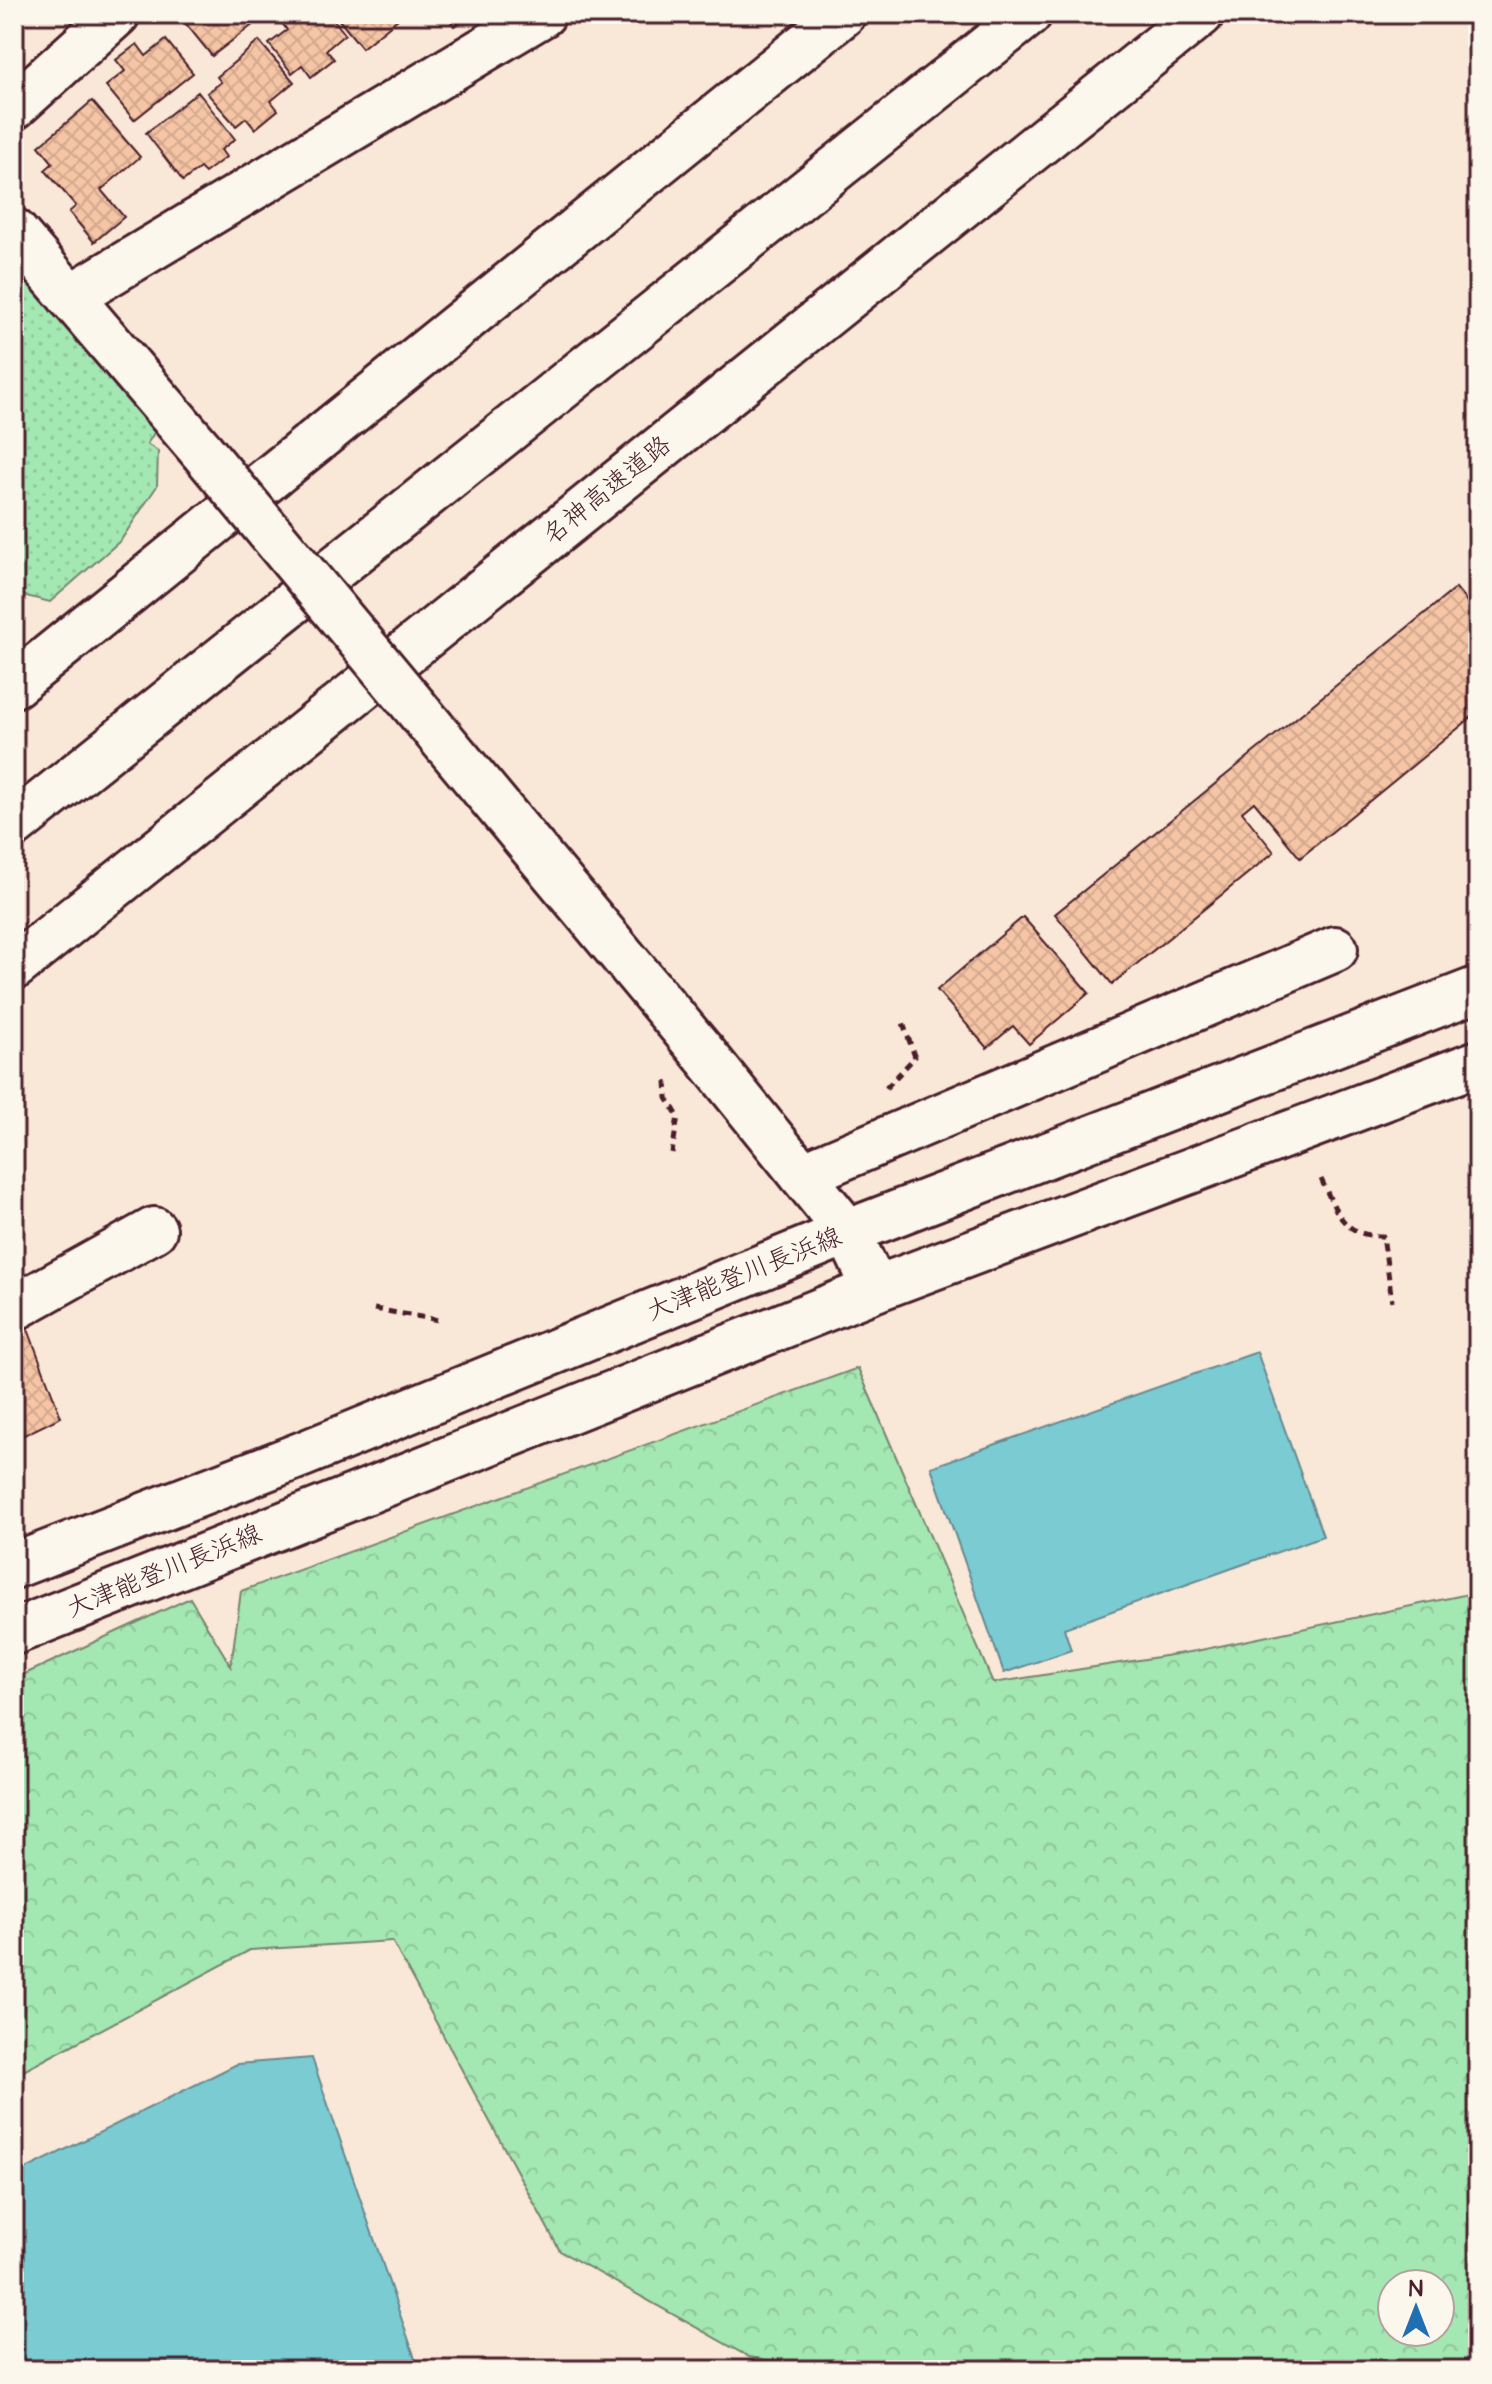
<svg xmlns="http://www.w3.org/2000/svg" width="1492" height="2384" font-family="'Architects Daughter','Klee One',sans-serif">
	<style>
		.forest { fill: url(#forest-crowns); stroke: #76836e; stroke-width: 2; fill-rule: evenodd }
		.park { fill: url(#park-dots); stroke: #76836e; stroke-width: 2 }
		.water { fill: #7accd2; stroke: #67878f; stroke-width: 2 }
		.building { fill: url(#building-cross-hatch); stroke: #4a1f2b; stroke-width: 2 }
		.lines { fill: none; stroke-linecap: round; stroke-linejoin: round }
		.minor-casing { stroke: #4a1f2b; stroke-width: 50 }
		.major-casing { stroke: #4a1f2b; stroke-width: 50 }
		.highway-casing { stroke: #4a1f2b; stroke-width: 50 }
		.path { stroke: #4a1f2b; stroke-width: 5; stroke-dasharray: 8 6; stroke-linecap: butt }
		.minor { stroke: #fbf7ec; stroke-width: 44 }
		.major { stroke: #fbf7ec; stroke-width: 44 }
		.highway { stroke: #fbf7ec; stroke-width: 44 }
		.minor-bridge-casing { stroke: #4a1f2b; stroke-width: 50; stroke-linecap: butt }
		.minor-bridge { stroke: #fbf7ec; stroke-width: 44 }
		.labels { text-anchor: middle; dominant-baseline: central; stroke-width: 8; stroke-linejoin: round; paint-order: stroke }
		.street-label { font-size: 26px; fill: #4a1f2b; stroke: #fbf7ec }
	</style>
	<defs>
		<pattern id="forest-crowns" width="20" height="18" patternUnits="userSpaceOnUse" patternTransform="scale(2)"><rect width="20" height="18" fill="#a3e7b2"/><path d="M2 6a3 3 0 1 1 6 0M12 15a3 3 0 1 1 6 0" fill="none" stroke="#8ec699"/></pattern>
		<pattern id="park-dots" width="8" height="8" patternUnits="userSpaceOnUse" patternTransform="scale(2)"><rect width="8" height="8" fill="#a3e7b2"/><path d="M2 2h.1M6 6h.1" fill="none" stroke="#8ec699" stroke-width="1.8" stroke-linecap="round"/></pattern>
		<pattern id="building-cross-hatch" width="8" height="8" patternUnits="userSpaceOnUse" patternTransform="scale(2)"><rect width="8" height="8" fill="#f5c5a5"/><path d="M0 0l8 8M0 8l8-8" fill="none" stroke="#d4a98e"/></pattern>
	</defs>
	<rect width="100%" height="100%" fill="#f9e8d7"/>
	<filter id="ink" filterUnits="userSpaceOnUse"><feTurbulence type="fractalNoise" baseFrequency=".0125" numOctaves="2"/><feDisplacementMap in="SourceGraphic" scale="16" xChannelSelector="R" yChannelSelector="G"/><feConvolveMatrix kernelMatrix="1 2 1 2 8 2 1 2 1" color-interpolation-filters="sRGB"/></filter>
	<g filter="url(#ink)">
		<path class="forest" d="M858,1368L993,1683L1196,1651L1478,1592V2370H830L749,2357L560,2251L392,1941L250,1950L14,2076V1679L190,1598L231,1666L241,1591ZM1392,2284H1440V2332H1392Z"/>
		<polygon class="park" points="32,279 156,430 147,444 158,451 157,486 121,540 50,602 14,593 14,293"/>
		<g class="water">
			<polygon points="1257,1352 1323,1536 1064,1628 1071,1650 1004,1673 931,1467"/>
			<polygon points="312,2058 419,2370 14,2370 14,2175 237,2064"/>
		</g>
		<g class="building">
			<polygon points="178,14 248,14 255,23 212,56"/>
			<polygon points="293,14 329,14 345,34 326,50 334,59 311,77 302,65 292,73 269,44 287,30 282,23"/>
			<polygon points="334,14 404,14 362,48"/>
			<polygon points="446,14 472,14 454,26"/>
			<polygon points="166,40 193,73 134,120 106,86 125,71 116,60 137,44 146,56"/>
			<polygon points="259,41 294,82 271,101 278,110 255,129 246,118 236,126 207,93 221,82 217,77"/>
			<polygon points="198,92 235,139 221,150 226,157 205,173 200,168 183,181 146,133"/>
			<polygon points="92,101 140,157 101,190 124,217 94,242 69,212 76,206 45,170 53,163 39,146"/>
			<polygon points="1456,588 1478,615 1478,712 1300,858 1254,802 1242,812 1274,852 1112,984 1055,914"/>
			<polygon points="1023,917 1089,993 1029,1044 1013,1026 987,1048 937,990"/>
			<polygon points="14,1292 61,1417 14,1440"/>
		</g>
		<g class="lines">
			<defs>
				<g id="minor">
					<polyline points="14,107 117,14"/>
					<polyline points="14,231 202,451"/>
					<polyline points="70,297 543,14"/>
					<polyline points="705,1055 848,1232 875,1289"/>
					<polyline points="802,1175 1335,949"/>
					<polyline points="14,1308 154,1230"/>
				</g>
				<g id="major">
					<polyline points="14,1566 303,1454 848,1232 1478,989"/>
					<polyline points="14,1632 875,1289 1478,1063"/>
				</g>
				<g id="highway">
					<polyline points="14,685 843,14"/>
					<polyline points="14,825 1029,14"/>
					<polyline points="14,967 1201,14"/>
				</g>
			</defs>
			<use href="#minor" class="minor-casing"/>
			<use href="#major" class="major-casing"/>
			<use href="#highway" class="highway-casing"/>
			<g class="path">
				<polyline points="666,1081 667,1098 678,1116 672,1153"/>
				<polyline points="886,1088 915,1057 902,1020"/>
				<path d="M1321,1179C1337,1212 1342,1236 1383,1236L1392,1301"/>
				<polyline points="374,1309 439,1320"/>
			</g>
			<use href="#minor" class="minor"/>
			<use href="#major" class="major"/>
			<use href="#highway" class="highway"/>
			<defs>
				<polyline id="minor-bridge" points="202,451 705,1055"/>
			</defs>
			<use href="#minor-bridge" class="minor-bridge-casing"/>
			<use href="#minor-bridge" class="minor-bridge"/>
		</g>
	</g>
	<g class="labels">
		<g class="street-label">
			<text transform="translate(607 490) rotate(-39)">名神高速道路</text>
			<text transform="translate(744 1274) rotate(-22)">大津能登川長浜線</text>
			<text transform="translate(164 1571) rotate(-22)">大津能登川長浜線</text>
		</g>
	</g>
	<rect width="1492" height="2384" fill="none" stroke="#fbf7ec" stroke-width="48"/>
	<rect x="24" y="24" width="1444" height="2336" fill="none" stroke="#4a1f2b" stroke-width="3" filter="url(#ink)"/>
	<g transform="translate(1416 2308)"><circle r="38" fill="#fbf7ec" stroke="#b4a19f" stroke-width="2"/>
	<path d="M0-6L14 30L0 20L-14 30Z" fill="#1f6fb2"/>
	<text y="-12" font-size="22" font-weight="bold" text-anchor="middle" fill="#4a1f2b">N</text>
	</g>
</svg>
